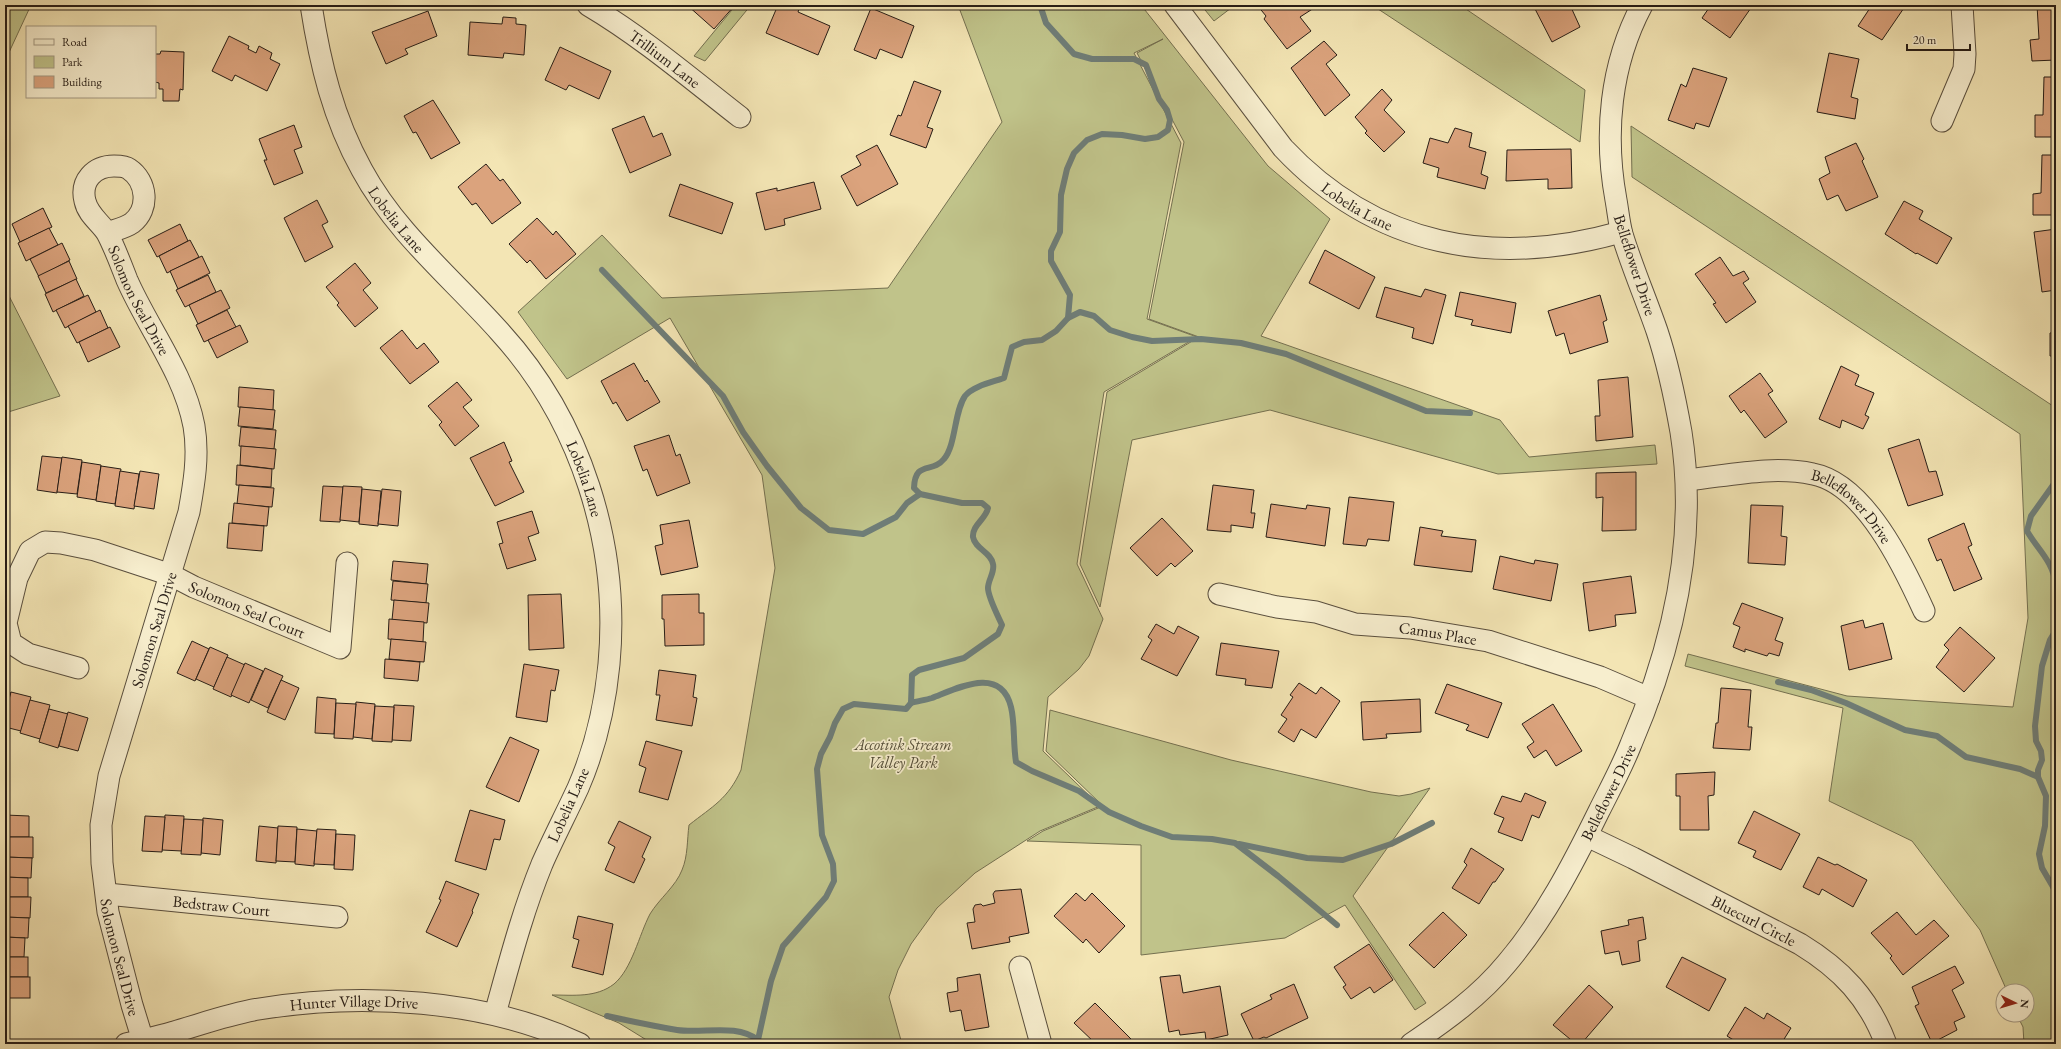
<svg xmlns="http://www.w3.org/2000/svg" width="2061" height="1049" font-family="'EB Garamond',serif">
	<style>
		.green { fill: #c0c38a; stroke: #747050 }
		.lines { fill: none; stroke-linecap: round; stroke-linejoin: round }
		.stream { stroke: #6f7d77; stroke-width: 6 }
		.building { fill: #dba37d; stroke: #271d16 }
		.minor-casing { stroke: #5a4f3e; stroke-width: 23 }
		.minor { stroke: #f7eece; stroke-width: 21 }
		.labels { text-anchor: middle; dominant-baseline: central; stroke-width: 3.5; stroke-linejoin: round; paint-order: stroke }
		.street-label { font-size: 16px; fill: #271d16; stroke: #f7eece }
		.park-label { font-size: 16px; font-style: italic; fill: #554f39; stroke: #f7eece }
	</style>
	<rect width="100%" height="100%" fill="#f3e5b4"/>
	<filter id="stains"><feTurbulence type="fractalNoise" baseFrequency=".005" numOctaves="4"/><feColorMatrix values="0 0 0 0 .2 0 0 0 0 .09 0 0 0 0 .02 0 0 0 .5 -.17"/></filter>
	<radialGradient id="worn" r=".72"><stop offset=".6" stop-color="#630" stop-opacity="0"/><stop offset="1" stop-color="#630" stop-opacity=".3"/></radialGradient>
	<g class="green">
		<polygon points="5,5 31,5 5,61"/>
		<polygon points="736,5 751,5 705,61 694,56"/>
		<path d="M958,5H1141L1268,166L1330,219L1261,336L1500,420L1529,457L1655,445L1657,464L1498,474L1270,410L1132,440L1100,607L1080,564L1107,392L1199,337L1149,319L1184,142L1137,53L1163,39L1134,53L1181,143L1147,319L1197,337L1104,392L1077,564L1103,619L1089,656L1079,669L1048,697L1043,751L1100,806L1040,831L975,873L937,908L911,944L898,970L889,997L902,1044H653L619,1023L552,995C573,995 596,998 614,984C632,969 639,935 650,914C659,899 676,886 682,870C688,856 687,840 689,825C713,806 728,799 741,770L775,568L762,475L670,318L567,379L518,312L602,235L662,298L888,288L1002,122Z"/>
		<polygon points="1201,5 1235,5 1214,21"/>
		<polygon points="1372,5 1460,5 1585,90 1580,142"/>
		<polygon points="1631,126 2056,408 2056,1044 2024,1044 2023,1027 2017,1015 2027,1015 2027,991 2007,991 1980,930 1912,841 1829,801 1843,708 1685,666 1688,654 1847,696 2013,707 2028,618 2020,434 1632,177"/>
		<polygon points="5,288 60,396 5,413"/>
		<polygon points="1050,710 1231,760 1371,792 1399,796 1411,794 1430,788 1353,896 1426,1003 1415,1010 1345,905 1285,938 1141,955 1141,845 1027,841 1043,831 1103,806 1046,751"/>
	</g>
	<g class="lines">
		<g class="stream">
			<polyline points="602,270 723,396 743,432 767,466 801,508 829,530 863,534 896,517 907,503 920,494"/>
			<polyline points="1068,318 1080,312 1094,316 1110,330 1132,337 1152,341 1201,339 1241,343 1286,354 1426,411 1470,413"/>
			<path d="M2056,481L2031,516L2027,531C2038,550 2053,561 2056,585"/>
			<polyline points="2056,630 2050,640 2042,666 2035,726 2036,741 2041,751 2042,760 2038,770 2038,777 2046,796 2045,826 2039,854 2042,868 2056,892"/>
			<polyline points="1778,682 1811,690 1846,703 1905,730 1937,736 1966,757 2020,769 2038,777"/>
			<path d="M911,703C918,701 926,700 932,698C958,688 1001,665 1011,707C1015,723 1013,744 1016,762L1032,771L1079,791L1109,812L1141,826L1172,837L1212,839L1235,843L1278,876L1337,925"/>
			<polyline points="1239,844 1307,858 1343,860 1391,844 1432,823"/>
			<path d="M607,1016C630,1021 654,1026 677,1030C703,1034 736,1023 758,1040L771,981L783,946L826,897L834,881L833,864L822,835L817,769L821,754L830,737L835,723L843,709L854,704L906,709L911,703L912,675L919,670L964,658L998,634L1002,625C998,616 988,597 988,588C988,580 995,572 993,564C991,552 975,549 973,537C972,525 986,519 988,508L982,503H962L920,494L914,488C915,460 932,474 944,459C956,445 954,412 965,396C973,386 993,382 1004,378L1012,347L1024,342L1042,340L1056,331L1068,318L1070,295L1051,261V251L1060,232L1061,195L1067,169L1074,153L1087,140L1102,134L1122,135L1145,139L1158,137L1168,130L1170,120L1167,110L1159,99L1146,65L1134,59H1092L1074,54L1046,23L1040,5"/>
		</g>
	</g>
	<g class="building">
		<polygon points="687,5 735,5 714,29"/>
		<polygon points="778,5 789,5 799,9 798,12 830,26 818,55 766,33"/>
		<polygon points="1257,5 1312,5 1314,8 1300,17 1311,31 1287,49 1264,19 1266,16"/>
		<polygon points="1533,5 1570,5 1580,27 1552,42"/>
		<polygon points="1711,5 1753,5 1730,38 1702,18"/>
		<polygon points="1872,5 1906,5 1882,40 1858,26"/>
		<polygon points="2037,5 2056,5 2056,60 2032,61 2030,40 2039,39"/>
		<polygon points="871,8 914,26 902,58 880,49 876,59 854,50"/>
		<polygon points="428,11 437,36 405,49 408,54 386,64 372,32"/>
		<polygon points="503,17 516,18 516,24 526,25 524,55 504,53 503,58 468,55 470,22 502,24"/>
		<polygon points="229,36 249,46 248,49 256,53 259,46 272,53 270,59 280,64 267,91 235,75 232,81 212,71"/>
		<polygon points="1324,41 1337,55 1326,64 1350,95 1325,116 1291,68"/>
		<polygon points="560,47 611,71 599,99 569,85 566,90 545,80"/>
		<polygon points="161,51 184,52 183,90 180,89 179,101 163,101 163,89 159,89 159,83 155,82 155,54 160,54"/>
		<polygon points="1829,53 1859,59 1851,97 1858,99 1855,119 1817,112"/>
		<polygon points="1693,68 1727,78 1709,127 1696,123 1694,129 1668,120 1681,84 1686,87"/>
		<polygon points="2044,77 2056,77 2056,137 2035,137 2035,115 2043,115"/>
		<polygon points="914,81 941,91 927,127 933,129 926,148 890,135 898,115 901,116"/>
		<polygon points="1382,89 1392,100 1384,110 1405,132 1384,152 1365,133 1367,131 1355,117"/>
		<polygon points="433,100 460,143 431,159 416,132 413,133 404,116"/>
		<polygon points="644,116 653,137 662,133 671,155 630,173 612,129"/>
		<polygon points="294,125 302,147 294,150 303,173 274,185 264,160 267,160 259,139"/>
		<polygon points="1455,128 1472,133 1469,147 1486,152 1481,174 1488,177 1485,189 1437,177 1439,168 1423,163 1430,138 1448,143"/>
		<polygon points="1856,143 1864,159 1862,161 1878,197 1846,211 1838,195 1827,200 1819,179 1830,173 1825,157"/>
		<polygon points="877,145 898,184 857,206 841,176 861,165 856,156"/>
		<polygon points="1571,149 1572,188 1548,189 1548,179 1506,181 1507,150"/>
		<polygon points="2042,155 2056,155 2056,215 2033,215 2033,194 2041,193"/>
		<polygon points="486,164 500,181 503,179 521,203 492,224 476,203 472,205 458,187"/>
		<polygon points="814,182 821,209 784,219 785,225 765,230 756,193 777,188 777,191"/>
		<polygon points="680,184 733,203 722,234 669,216"/>
		<polygon points="317,200 328,222 322,225 333,247 305,262 284,218"/>
		<polygon points="1904,201 1923,211 1919,219 1952,238 1937,264 1917,253 1916,254 1885,234"/>
		<polygon points="43,208 52,227 20,242 12,224"/>
		<polygon points="537,218 553,235 556,231 576,254 546,279 530,260 527,263 509,244"/>
		<polygon points="180,224 188,241 157,257 148,240"/>
		<polygon points="49,228 58,245 26,261 18,243"/>
		<polygon points="2056,229 2056,290 2042,292 2034,232"/>
		<polygon points="190,240 199,257 167,273 159,256"/>
		<polygon points="62,243 70,260 39,277 30,259"/>
		<polygon points="1325,250 1375,277 1359,309 1309,283"/>
		<polygon points="202,256 210,273 178,289 170,271"/>
		<polygon points="1720,257 1733,276 1744,271 1749,279 1743,283 1756,302 1726,323 1713,304 1716,303 1695,274"/>
		<polygon points="69,261 77,279 46,293 38,276"/>
		<polygon points="355,263 371,283 363,290 378,308 355,327 337,305 339,303 326,287"/>
		<polygon points="208,275 216,292 185,307 176,290"/>
		<polygon points="76,279 84,296 53,312 45,294"/>
		<polygon points="1385,287 1421,297 1425,289 1446,295 1433,344 1412,338 1414,328 1376,317"/>
		<polygon points="221,290 230,308 198,324 189,305"/>
		<polygon points="1460,292 1516,303 1511,333 1471,325 1473,320 1455,316"/>
		<polygon points="88,295 96,312 65,328 56,310"/>
		<polygon points="1600,295 1607,320 1603,322 1608,342 1570,354 1564,333 1556,336 1548,311"/>
		<polygon points="100,310 108,328 77,343 68,326"/>
		<polygon points="227,310 236,327 204,342 196,325"/>
		<polygon points="240,325 248,342 217,358 208,340"/>
		<polygon points="110,327 120,347 88,362 79,342"/>
		<polygon points="402,330 417,349 424,343 439,362 410,384 380,348"/>
		<polygon points="2056,332 2056,356 2050,356 2050,333"/>
		<polygon points="634,363 645,382 647,380 660,402 627,421 616,402 613,404 601,381"/>
		<polygon points="1841,366 1859,375 1855,385 1874,393 1865,415 1869,417 1863,429 1842,420 1840,428 1819,419"/>
		<polygon points="1760,373 1773,391 1768,394 1787,422 1765,438 1744,410 1741,413 1729,396"/>
		<polygon points="1628,377 1633,437 1596,441 1595,416 1600,416 1598,380"/>
		<polygon points="457,382 472,400 463,407 479,426 455,446 439,425 442,422 428,406"/>
		<polygon points="239,387 274,390 273,410 238,407"/>
		<polygon points="240,407 275,410 273,429 238,426"/>
		<polygon points="241,427 276,430 274,449 239,446"/>
		<polygon points="669,435 676,456 680,454 690,483 657,496 647,469 643,471 634,446"/>
		<polygon points="1919,439 1929,472 1936,471 1943,495 1908,506 1888,449"/>
		<polygon points="504,442 512,461 509,462 524,492 495,506 470,458"/>
		<polygon points="241,446 276,449 274,469 240,465"/>
		<polygon points="42,456 62,458 57,493 37,490"/>
		<polygon points="62,457 82,460 77,494 57,492"/>
		<polygon points="82,462 101,465 96,500 77,497"/>
		<polygon points="237,465 272,469 271,487 236,485"/>
		<polygon points="101,466 121,469 115,504 96,501"/>
		<polygon points="120,471 139,474 134,509 115,506"/>
		<polygon points="140,471 159,474 154,509 134,506"/>
		<polygon points="1636,472 1636,530 1602,531 1603,497 1596,498 1596,473"/>
		<polygon points="239,485 274,488 272,507 237,504"/>
		<polygon points="1213,485 1254,490 1251,513 1255,513 1253,528 1231,525 1231,532 1207,530"/>
		<polygon points="323,486 343,487 340,522 320,521"/>
		<polygon points="343,486 362,487 359,522 340,520"/>
		<polygon points="362,489 381,491 378,526 359,524"/>
		<polygon points="382,489 401,491 398,526 378,524"/>
		<polygon points="1349,497 1394,502 1389,541 1368,539 1366,546 1343,544"/>
		<polygon points="234,503 269,507 267,526 232,523"/>
		<polygon points="1271,504 1306,509 1307,505 1330,508 1325,546 1266,537"/>
		<polygon points="1751,505 1783,506 1781,536 1787,537 1785,565 1748,563"/>
		<polygon points="532,511 539,533 528,537 536,560 507,569 499,544 503,543 497,522"/>
		<polygon points="1162,518 1193,551 1175,567 1171,563 1157,576 1130,548"/>
		<polygon points="689,520 698,567 661,575 655,546 663,544 660,525"/>
		<polygon points="229,523 264,526 262,551 227,548"/>
		<polygon points="1964,523 1972,545 1968,547 1982,579 1954,591 1941,559 1937,561 1928,539"/>
		<polygon points="1420,527 1443,531 1441,536 1476,540 1472,572 1414,565"/>
		<polygon points="1500,556 1534,564 1535,560 1558,564 1551,601 1493,589"/>
		<polygon points="393,561 428,564 426,584 391,580"/>
		<polygon points="1631,576 1636,613 1615,615 1616,626 1589,631 1583,583"/>
		<polygon points="393,581 428,584 426,603 391,600"/>
		<polygon points="561,594 564,648 529,650 528,595"/>
		<polygon points="699,594 699,613 704,613 704,645 665,646 664,619 662,619 662,595"/>
		<polygon points="394,600 429,603 427,623 392,620"/>
		<polygon points="1742,603 1783,618 1775,640 1783,643 1779,656 1769,653 1767,656 1745,649 1745,652 1733,647 1740,627 1733,624"/>
		<polygon points="389,619 424,622 423,642 388,639"/>
		<polygon points="1863,620 1865,628 1883,623 1892,659 1849,670 1841,626"/>
		<polygon points="1156,624 1174,634 1178,626 1199,637 1177,676 1141,659 1152,640 1148,637"/>
		<polygon points="1960,627 1995,658 1964,692 1936,667 1949,650 1944,645"/>
		<polygon points="391,639 426,642 424,662 389,659"/>
		<polygon points="192,641 209,649 195,681 177,673"/>
		<polygon points="1221,643 1279,651 1272,688 1245,685 1246,679 1216,675"/>
		<polygon points="210,647 228,655 214,687 196,679"/>
		<polygon points="227,657 245,665 231,697 213,689"/>
		<polygon points="385,659 420,662 418,681 384,678"/>
		<polygon points="245,663 263,671 249,703 231,695"/>
		<polygon points="524,664 559,670 555,691 551,690 547,722 516,717"/>
		<polygon points="265,668 283,676 268,708 251,700"/>
		<polygon points="659,670 696,675 693,697 697,698 692,726 656,720 660,695 656,695"/>
		<polygon points="281,680 299,688 285,720 267,712"/>
		<polygon points="1299,683 1316,694 1321,687 1340,701 1316,738 1301,729 1294,742 1278,732 1287,719 1281,715 1293,697 1290,695"/>
		<polygon points="1447,684 1502,703 1488,738 1466,730 1469,725 1435,713"/>
		<polygon points="1721,688 1751,690 1748,727 1752,727 1750,750 1713,748 1716,723 1718,723"/>
		<polygon points="5,691 11,693 5,715"/>
		<polygon points="11,692 31,697 21,731 5,727 5,715"/>
		<polygon points="317,697 336,699 334,734 315,733"/>
		<polygon points="1420,699 1421,732 1386,734 1387,738 1363,740 1361,702"/>
		<polygon points="30,700 50,705 40,739 20,733"/>
		<polygon points="356,702 375,704 372,739 353,737"/>
		<polygon points="336,703 356,704 353,739 334,738"/>
		<polygon points="1553,704 1582,751 1556,766 1546,750 1534,758 1527,747 1534,742 1522,724"/>
		<polygon points="394,705 414,706 411,741 392,740"/>
		<polygon points="375,706 394,707 392,742 372,741"/>
		<polygon points="49,709 68,714 58,748 39,742"/>
		<polygon points="68,712 88,718 78,751 59,746"/>
		<polygon points="510,737 539,750 519,802 486,787"/>
		<polygon points="646,741 682,751 668,800 639,792 646,768 639,765"/>
		<polygon points="1715,772 1714,795 1708,796 1709,830 1680,830 1680,796 1676,796 1676,774"/>
		<polygon points="1525,793 1546,802 1539,818 1532,815 1522,841 1498,832 1504,818 1494,814 1502,796 1521,802"/>
		<polygon points="470,810 505,820 500,840 494,839 486,870 455,861"/>
		<polygon points="1754,811 1800,834 1781,870 1753,857 1756,851 1738,843"/>
		<polygon points="5,815 29,816 29,837 5,837"/>
		<polygon points="165,815 184,816 182,851 162,850"/>
		<polygon points="145,816 165,817 162,852 142,851"/>
		<polygon points="203,818 223,820 220,855 201,853"/>
		<polygon points="184,819 203,820 201,855 181,854"/>
		<polygon points="619,821 651,837 642,857 645,859 634,883 605,870 615,847 608,843"/>
		<polygon points="259,826 278,828 276,863 256,861"/>
		<polygon points="278,826 297,827 295,862 276,861"/>
		<polygon points="297,829 317,831 314,866 295,864"/>
		<polygon points="317,829 336,830 334,865 314,864"/>
		<polygon points="336,834 355,835 353,870 334,869"/>
		<polygon points="5,837 33,837 33,858 5,857"/>
		<polygon points="1471,848 1504,869 1495,882 1493,882 1479,904 1452,888 1467,865 1464,862"/>
		<polygon points="5,857 32,858 31,878 5,877"/>
		<polygon points="1818,857 1835,865 1837,864 1867,880 1853,907 1822,889 1819,895 1803,887"/>
		<polygon points="5,877 28,878 28,897 5,897"/>
		<polygon points="446,881 479,894 472,911 473,912 457,947 426,932 441,900 439,899"/>
		<polygon points="1021,889 1029,933 1009,937 1010,942 972,949 967,923 975,922 973,909 975,905 981,904 983,906 995,903 993,894 995,891"/>
		<polygon points="1076,893 1085,901 1092,893 1125,926 1099,953 1086,939 1083,943 1054,916"/>
		<polygon points="5,897 31,897 30,918 5,917"/>
		<polygon points="1443,912 1467,935 1434,968 1409,945"/>
		<polygon points="1897,912 1916,935 1934,920 1949,936 1903,975 1890,958 1892,956 1871,933"/>
		<polygon points="578,916 613,924 603,975 572,967 579,940 573,938"/>
		<polygon points="5,917 29,918 28,938 5,937"/>
		<polygon points="1643,917 1646,939 1638,941 1640,961 1622,965 1619,951 1605,954 1601,931 1629,925 1628,920"/>
		<polygon points="5,937 25,938 24,957 5,957"/>
		<polygon points="1369,944 1393,980 1374,993 1370,987 1351,999 1343,987 1346,985 1334,967"/>
		<rect x="5" y="957" width="23" height="20"/>
		<polygon points="1682,957 1726,979 1709,1011 1666,987"/>
		<polygon points="1955,966 1964,983 1952,990 1965,1017 1954,1022 1957,1030 1932,1043 1915,1006 1919,1004 1912,987"/>
		<polygon points="980,974 989,1027 965,1031 961,1010 950,1012 947,993 958,991 957,978"/>
		<polygon points="1180,975 1183,993 1220,986 1228,1035 1206,1040 1205,1032 1180,1035 1179,1030 1169,1032 1160,977"/>
		<rect x="5" y="977" width="25" height="21"/>
		<polygon points="1294,984 1308,1018 1266,1038 1264,1037 1254,1041 1241,1014 1272,999 1270,995"/>
		<polygon points="1589,985 1613,1007 1581,1044 1576,1044 1553,1025"/>
		<polygon points="1095,1003 1136,1044 1096,1044 1074,1023"/>
		<polygon points="1745,1007 1764,1019 1767,1013 1791,1028 1781,1044 1740,1044 1727,1036"/>
	</g>
	<g class="lines">
		<defs>
			<g id="minor">
				<path id="s1" d="M311,5C320,63 333,118 362,170C396,233 453,279 500,332C581,421 620,544 609,664C605,706 595,749 578,788C566,814 553,839 542,864C522,913 509,964 495,1014"/>
				<path id="s2" d="M588,5C642,37 690,78 740,117"/>
				<path id="s3" d="M1175,5L1283,148C1376,247 1494,268 1621,232"/>
				<polyline points="1942,121 1964,69 1965,54 1962,5"/>
				<path id="s4" d="M107,233C115,230 125,228 132,223C150,209 147,181 129,169C125,166 119,166 114,166C94,166 80,181 85,201C88,215 100,222 107,233C115,248 121,265 127,280C148,328 184,373 194,426C199,455 194,484 189,512L109,776L101,825L102,863L108,912L132,1005L144,1044"/>
				<path id="s5" d="M1687,480C1727,476 1772,465 1813,474C1865,484 1904,567 1924,611"/>
				<path id="s6" d="M1219,594L1277,607L1316,612L1355,624L1410,628L1488,641L1600,677L1649,698"/>
				<path id="s7" d="M78,668L28,654L11,643L6,623L17,578L30,551L45,542L61,543L95,550L171,575L194,587L340,648L347,563"/>
				<path id="s8" d="M1587,836L1633,858L1800,944C1841,969 1869,998 1886,1044"/>
				<path id="s9" d="M107,894L337,917"/>
				<polyline points="1020,967 1041,1044"/>
				<path id="s10" d="M126,1044C142,1040 158,1037 174,1032C202,1024 229,1014 259,1009C361,992 485,999 580,1044"/>
				<path id="s11" d="M1411,1044C1445,1021 1480,996 1507,963C1545,918 1573,864 1599,811C1610,789 1622,767 1631,744C1673,646 1698,539 1681,432C1675,398 1668,364 1657,331C1646,299 1632,267 1622,234C1619,223 1618,211 1616,200C1604,134 1610,65 1642,5"/>
			</g>
		</defs>
		<use href="#minor" class="minor-casing"/>
		<use href="#minor" class="minor"/>
	</g>
	<g class="labels">
		<g class="street-label">
			<text stroke="none"><textPath href="#s2" startOffset="94">Trillium Lane</textPath></text>
			<text stroke="none"><textPath href="#s3" startOffset="274">Lobelia Lane</textPath></text>
			<text stroke="none"><textPath href="#s1" startOffset="234">Lobelia Lane</textPath></text>
			<text transform="translate(1635 265) rotate(72)">Belleflower Drive</text>
			<text stroke="none"><textPath href="#s4" startOffset="272">Solomon Seal Drive</textPath></text>
			<text stroke="none"><textPath href="#s1" startOffset="558">Lobelia Lane</textPath></text>
			<text stroke="none"><textPath href="#s5" startOffset="178">Belleflower Drive</textPath></text>
			<text stroke="none"><textPath href="#s7" startOffset="401">Solomon Seal Court</textPath></text>
			<text transform="translate(154 630) rotate(-73)">Solomon Seal Drive</text>
			<text stroke="none"><textPath href="#s6" startOffset="223">Camus Place</textPath></text>
			<text stroke="none"><textPath href="#s11" startOffset="325">Belleflower Drive</textPath></text>
			<text transform="translate(568 805) rotate(-66)">Lobelia Lane</text>
			<text stroke="none"><textPath href="#s9" startOffset="115">Bedstraw Court</textPath></text>
			<text stroke="none"><textPath href="#s8" startOffset="187">Bluecurl Circle</textPath></text>
			<text stroke="none"><textPath href="#s4" startOffset="956">Solomon Seal Drive</textPath></text>
			<text stroke="none"><textPath href="#s10" startOffset="233">Hunter Village Drive</textPath></text>
		</g>
		<g class="park-label">
			<text x="903" y="744">Accotink Stream<tspan x="903" dy="18">Valley Park</tspan></text>
		</g>
	</g>
	<rect width="2061" height="1049" fill="none" stroke="#f3e5b4" stroke-width="20"/>
	<rect x="6" y="6" width="2049" height="1037" fill="none" stroke="#271d16" stroke-width="2"/>
	<rect x="10" y="10" width="2041" height="1029" fill="none" stroke="#271d16"/>
	<rect x="26" y="26" width="130" height="72" fill="#f7eece" stroke="#a49a84"/>
	<rect x="34" y="39" width="20" height="6" fill="#f7eece" stroke="#a49a84"/>
	<text x="62" y="46" font-size="12" fill="#271d16">Road</text>
	<rect x="34" y="56" width="20" height="12" fill="#c0c38a" stroke="#a49a84"/>
	<text x="62" y="66" font-size="12" fill="#271d16">Park</text>
	<rect x="34" y="76" width="20" height="12" fill="#dba37d" stroke="#a49a84"/>
	<text x="62" y="86" font-size="12" fill="#271d16">Building</text>
	<g transform="translate(2015 1003) rotate(95)"><circle r="19" fill="#f7eece" stroke="#a49a84"/>
	<path d="M0-3L7 15L0 10L-7 15Z" fill="#8f2418"/>
	<text y="-6" font-size="11" font-weight="bold" text-anchor="middle" fill="#271d16">N</text>
	</g>
	<path d="M1907 44v6h63v-6" fill="none" stroke="#271d16" stroke-width="2"/>
	<text x="1913" y="44" font-size="12" fill="#271d16" stroke="#f7eece" stroke-width="3" paint-order="stroke">20 m</text>
	<rect width="100%" height="100%" filter="url(#stains)"/>
	<rect width="100%" height="100%" fill="url(#worn)"/>
</svg>
